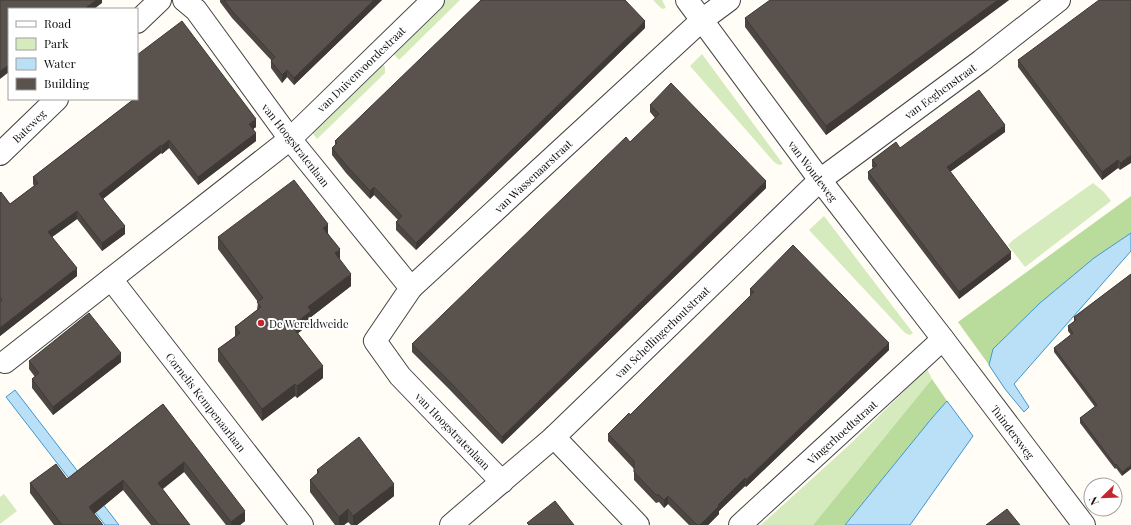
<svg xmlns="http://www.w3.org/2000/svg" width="1131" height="525" font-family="'Playfair Display',serif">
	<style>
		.green { fill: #d5ebbd }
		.forest { fill: #b9dc9c }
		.water { fill: #b9e0f7; stroke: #3f96cf }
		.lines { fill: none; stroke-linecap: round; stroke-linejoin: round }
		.street-casing { stroke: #444; stroke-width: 24 }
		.street { stroke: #fff; stroke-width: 22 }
		.wall { fill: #4d4742 }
		.shaded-wall { fill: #3f3936 }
		.building { fill: #5a524d; stroke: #3f3936 }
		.poi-dot { fill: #c4262e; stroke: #fff; stroke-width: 1.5 }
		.labels { text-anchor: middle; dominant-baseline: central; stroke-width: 4; stroke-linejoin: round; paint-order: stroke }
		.street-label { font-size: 11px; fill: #111; stroke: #fff }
		.poi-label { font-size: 11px; fill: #111; stroke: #fff; text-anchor: start }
	</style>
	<rect width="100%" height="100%" fill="#fffdf5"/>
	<g class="green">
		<polygon points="443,0 460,0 399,60 391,51"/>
		<polygon points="653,0 662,0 666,8 662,9"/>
		<polygon points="702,54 783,164 779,165 774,162 690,66"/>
		<polygon points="380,59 385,67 385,73 317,139 312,132"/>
		<polygon points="1093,183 1104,192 1111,201 1025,267 1008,245 1013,240"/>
		<polygon points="824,216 913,333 910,335 905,333 809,230"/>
		<polygon points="927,369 932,379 813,525 761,525 847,447"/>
		<polygon points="4,494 17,511 0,524 0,497"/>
	</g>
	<g class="forest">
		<polygon points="1131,196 1131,233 1094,258 1040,303 993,349 989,365 958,322"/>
		<polygon points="932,379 947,401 932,418 845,525 813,525"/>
	</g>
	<g class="water">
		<polygon points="1131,233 1131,251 1014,384 1029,407 1024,412 1005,389 989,365 993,349 1040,303 1094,258"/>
		<polygon points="15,390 119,525 105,525 6,397"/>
		<polygon points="947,401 973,436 910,525 845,525 932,418"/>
	</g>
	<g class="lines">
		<defs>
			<g id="street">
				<polyline points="184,0 196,10 290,139 411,288"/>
				<polyline points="687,0 820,180 943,339 1084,525"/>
				<polyline points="137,22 160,0"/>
				<polyline points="0,154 57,99"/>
				<polyline points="111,279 302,525"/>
				<polyline points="5,362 290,139 433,0"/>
				<polyline points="554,437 638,525"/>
				<polyline points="502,482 400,376 375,341 411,288 702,20 729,0"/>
				<polyline points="451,525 554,437 820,180 981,61 1059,0"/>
				<polyline points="740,525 943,339"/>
			</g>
		</defs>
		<use href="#street" class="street-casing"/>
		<use href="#street" class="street"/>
	</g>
	<g class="wall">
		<polygon points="220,0 382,0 294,85 287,77 282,83 271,68 271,60 232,18 220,2"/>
		<polygon points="1009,0 826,135 745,27 745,18"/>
		<polygon points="1131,0 1120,170 1118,168 1102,180 1018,67 1018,60"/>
		<polygon points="645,28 416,250 396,230 396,222 398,220 374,195 370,199 346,173 332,155 332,148 335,146 335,141"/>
		<polygon points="133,99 137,99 256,127 253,129 256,141 198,185 169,148 162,154 161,153 103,199 125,234 102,251 77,219 52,237 77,276 0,336 0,193 10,204 34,186 33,184 33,177 133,100"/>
		<polygon points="650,105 766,188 502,444 449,389 412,352 412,344 630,142 655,118 650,112"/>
		<polygon points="1005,132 950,172 1011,259 959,299 868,179 868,172 873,168 872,167 872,160 900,148"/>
		<polygon points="328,233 351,286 311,317 311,323 298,333 323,378 297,398 295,396 262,421 218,361 218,349 235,337 235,327 257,310 258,302 218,249 218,237"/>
		<polygon points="1131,274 1122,476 1116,468 1115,469 1080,423 1080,418 1095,407 1054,352 1054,348 1071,335 1068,331 1068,326 1074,322 1074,317"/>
		<polygon points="750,289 889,350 746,487 745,486 719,511 719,514 708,525 689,525 668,504 664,508 659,502 656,503 634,480 634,469 608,441 608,434 630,415 750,296"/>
		<polygon points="29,361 121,362 53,415 32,388 32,379 35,377 29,369"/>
		<polygon points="163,404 245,521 240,525 226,525 184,472 162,489 190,525 151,525 123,490 94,514 103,525 54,525 30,493 30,483 67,479"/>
		<polygon points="317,470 394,496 357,525 351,525 348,522 344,525 335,525 310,492 310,480 317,474"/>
	</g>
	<g class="shaded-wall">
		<polygon points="96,0 102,0 102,3 94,9 84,9"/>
		<polygon points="374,0 382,0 294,85 294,78"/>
		<polygon points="998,0 1009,0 826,135 826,126"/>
		<polygon points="645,21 645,28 416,250 416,243"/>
		<polygon points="9,65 9,72 0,79 0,71"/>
		<polygon points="287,70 287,77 282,83 282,75"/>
		<polygon points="256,119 256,127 249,132 249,124"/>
		<polygon points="1005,125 1005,132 947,174 947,167"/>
		<polygon points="256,133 256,141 198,185 198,177"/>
		<polygon points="169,140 169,148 162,154 162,146"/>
		<polygon points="161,145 161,153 99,202 99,194"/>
		<polygon points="1131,155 1131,163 1120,170 1120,163"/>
		<polygon points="1118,160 1118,168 1102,180 1102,172"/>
		<polygon points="766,181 766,188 502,444 502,437"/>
		<polygon points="374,187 374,195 370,199 370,191"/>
		<polygon points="77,211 77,219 48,240 48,232"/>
		<polygon points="328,224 328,236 323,228"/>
		<polygon points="125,226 125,234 102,251 102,243"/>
		<polygon points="340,249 340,261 335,253"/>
		<polygon points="1011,252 1011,259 959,299 959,292"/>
		<polygon points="77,268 77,276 0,336 0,328"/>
		<polygon points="351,274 351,286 311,317 311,323 292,338 292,326 308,307"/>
		<polygon points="889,343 889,350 746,487 746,480"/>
		<polygon points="121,353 121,362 53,415 53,407"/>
		<polygon points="323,366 323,378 297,398 297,386"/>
		<polygon points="295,384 295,396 262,421 262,409"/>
		<polygon points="184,462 184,472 158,493 158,483"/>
		<polygon points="1131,465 1131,469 1122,476 1122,472"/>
		<polygon points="745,478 745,486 719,511 719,514 708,525 700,525 718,505"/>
		<polygon points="123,480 123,490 89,518 89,507"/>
		<polygon points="394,484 394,496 357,525 353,525 353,516"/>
		<polygon points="668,496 668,504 664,508 664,500"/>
		<polygon points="348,509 348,522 344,525 339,525 339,517"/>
		<polygon points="245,511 245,521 240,525 231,525 231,522"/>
	</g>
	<g class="building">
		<polygon points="0,0 96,0 84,9 9,9 9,65 0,71"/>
		<polygon points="224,0 374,0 294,78 287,70 282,75 271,61 275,57 232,11"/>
		<polygon points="481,0 625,0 645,21 416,243 396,222 402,216 374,187 370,191 346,165 332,148 337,143 335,141"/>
		<polygon points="770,0 998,0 826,126 745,18"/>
		<polygon points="1099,0 1131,0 1131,155 1120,163 1118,160 1102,172 1018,60"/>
		<polygon points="182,21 256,119 249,124 256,133 198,177 169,140 162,146 161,145 99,194 125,226 102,243 77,211 48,232 77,268 0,328 0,302 2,300 0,297 0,193 1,192 10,204 38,183 33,177 134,99 137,99 137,55"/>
		<polygon points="671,83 766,181 502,437 449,381 412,344 626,137 630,142 659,114 650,105"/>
		<polygon points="979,90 1005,125 947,167 1011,252 959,292 868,172 877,165 872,160 896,142 900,148"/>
		<polygon points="294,180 328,224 323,228 340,249 335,253 351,274 308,307 311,311 292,326 323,366 297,386 295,384 262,409 218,349 240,333 235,327 261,307 257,302 263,298 218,237"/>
		<polygon points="793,245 889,343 746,480 745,478 718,505 719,506 700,525 697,525 668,496 664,500 659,495 656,495 634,472 634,461 608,434 629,413 630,415 754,292 750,289"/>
		<polygon points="1131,274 1131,465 1122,472 1116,464 1115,465 1080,418 1097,405 1054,348 1073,333 1068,326 1076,320 1074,317"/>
		<polygon points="89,313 121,353 53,407 32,379 39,373 29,361"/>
		<polygon points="163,404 245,511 231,522 184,462 158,483 190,525 159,525 123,480 89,507 103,525 62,525 30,483 56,464 67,479"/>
		<polygon points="359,437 394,484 353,516 348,509 339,517 310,480 319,472 317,470"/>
		<polygon points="555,501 574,525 529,525 527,523"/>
		<polygon points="1007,509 1020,525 986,525"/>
	</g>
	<circle class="poi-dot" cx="261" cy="323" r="4"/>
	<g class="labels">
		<g class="street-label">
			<text transform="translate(361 69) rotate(-44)">van Duivenvoordestraat</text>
			<text transform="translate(940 91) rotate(-36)">van Eeghenstraat</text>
			<text transform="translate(29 126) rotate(-44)">Bateweg</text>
			<text transform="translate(296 145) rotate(52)">van Hoogstratenlaan</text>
			<text transform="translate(813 171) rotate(53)">van Woudeweg</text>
			<text transform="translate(533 176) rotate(-43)">van Wassenaarstraat</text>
			<text transform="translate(662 332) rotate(-44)">van Schellingerhoutstraat</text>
			<text transform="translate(206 402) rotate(52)">Cornelis Kempenaarlaan</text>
			<text transform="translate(453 431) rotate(46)">van Hoogstratenlaan</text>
			<text transform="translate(842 432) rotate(-42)">Vingerhoedtstraat</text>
			<text transform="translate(1013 432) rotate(53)">Tuindersweg</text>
		</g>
		<g class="poi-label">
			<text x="269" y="323">De Wereldweide</text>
		</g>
	</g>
	<rect x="8" y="8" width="130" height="92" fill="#ffffff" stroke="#a0a0a0"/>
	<rect x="16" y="21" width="20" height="6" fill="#ffffff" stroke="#a0a0a0"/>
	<text x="44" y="28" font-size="12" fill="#111111">Road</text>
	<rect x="16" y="38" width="20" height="12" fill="#d5ebbd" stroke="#a0a0a0"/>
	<text x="44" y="48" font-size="12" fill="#111111">Park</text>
	<rect x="16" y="58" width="20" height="12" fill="#b9e0f7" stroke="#a0a0a0"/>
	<text x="44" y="68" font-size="12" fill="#111111">Water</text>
	<rect x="16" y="78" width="20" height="12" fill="#5a524d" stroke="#a0a0a0"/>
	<text x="44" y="88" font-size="12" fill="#111111">Building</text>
	<g transform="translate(1103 497) rotate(247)"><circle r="19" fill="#ffffff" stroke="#a0a0a0"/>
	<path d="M0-3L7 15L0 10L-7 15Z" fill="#c4262e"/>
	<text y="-6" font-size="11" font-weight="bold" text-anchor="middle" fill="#111111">N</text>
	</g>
</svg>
